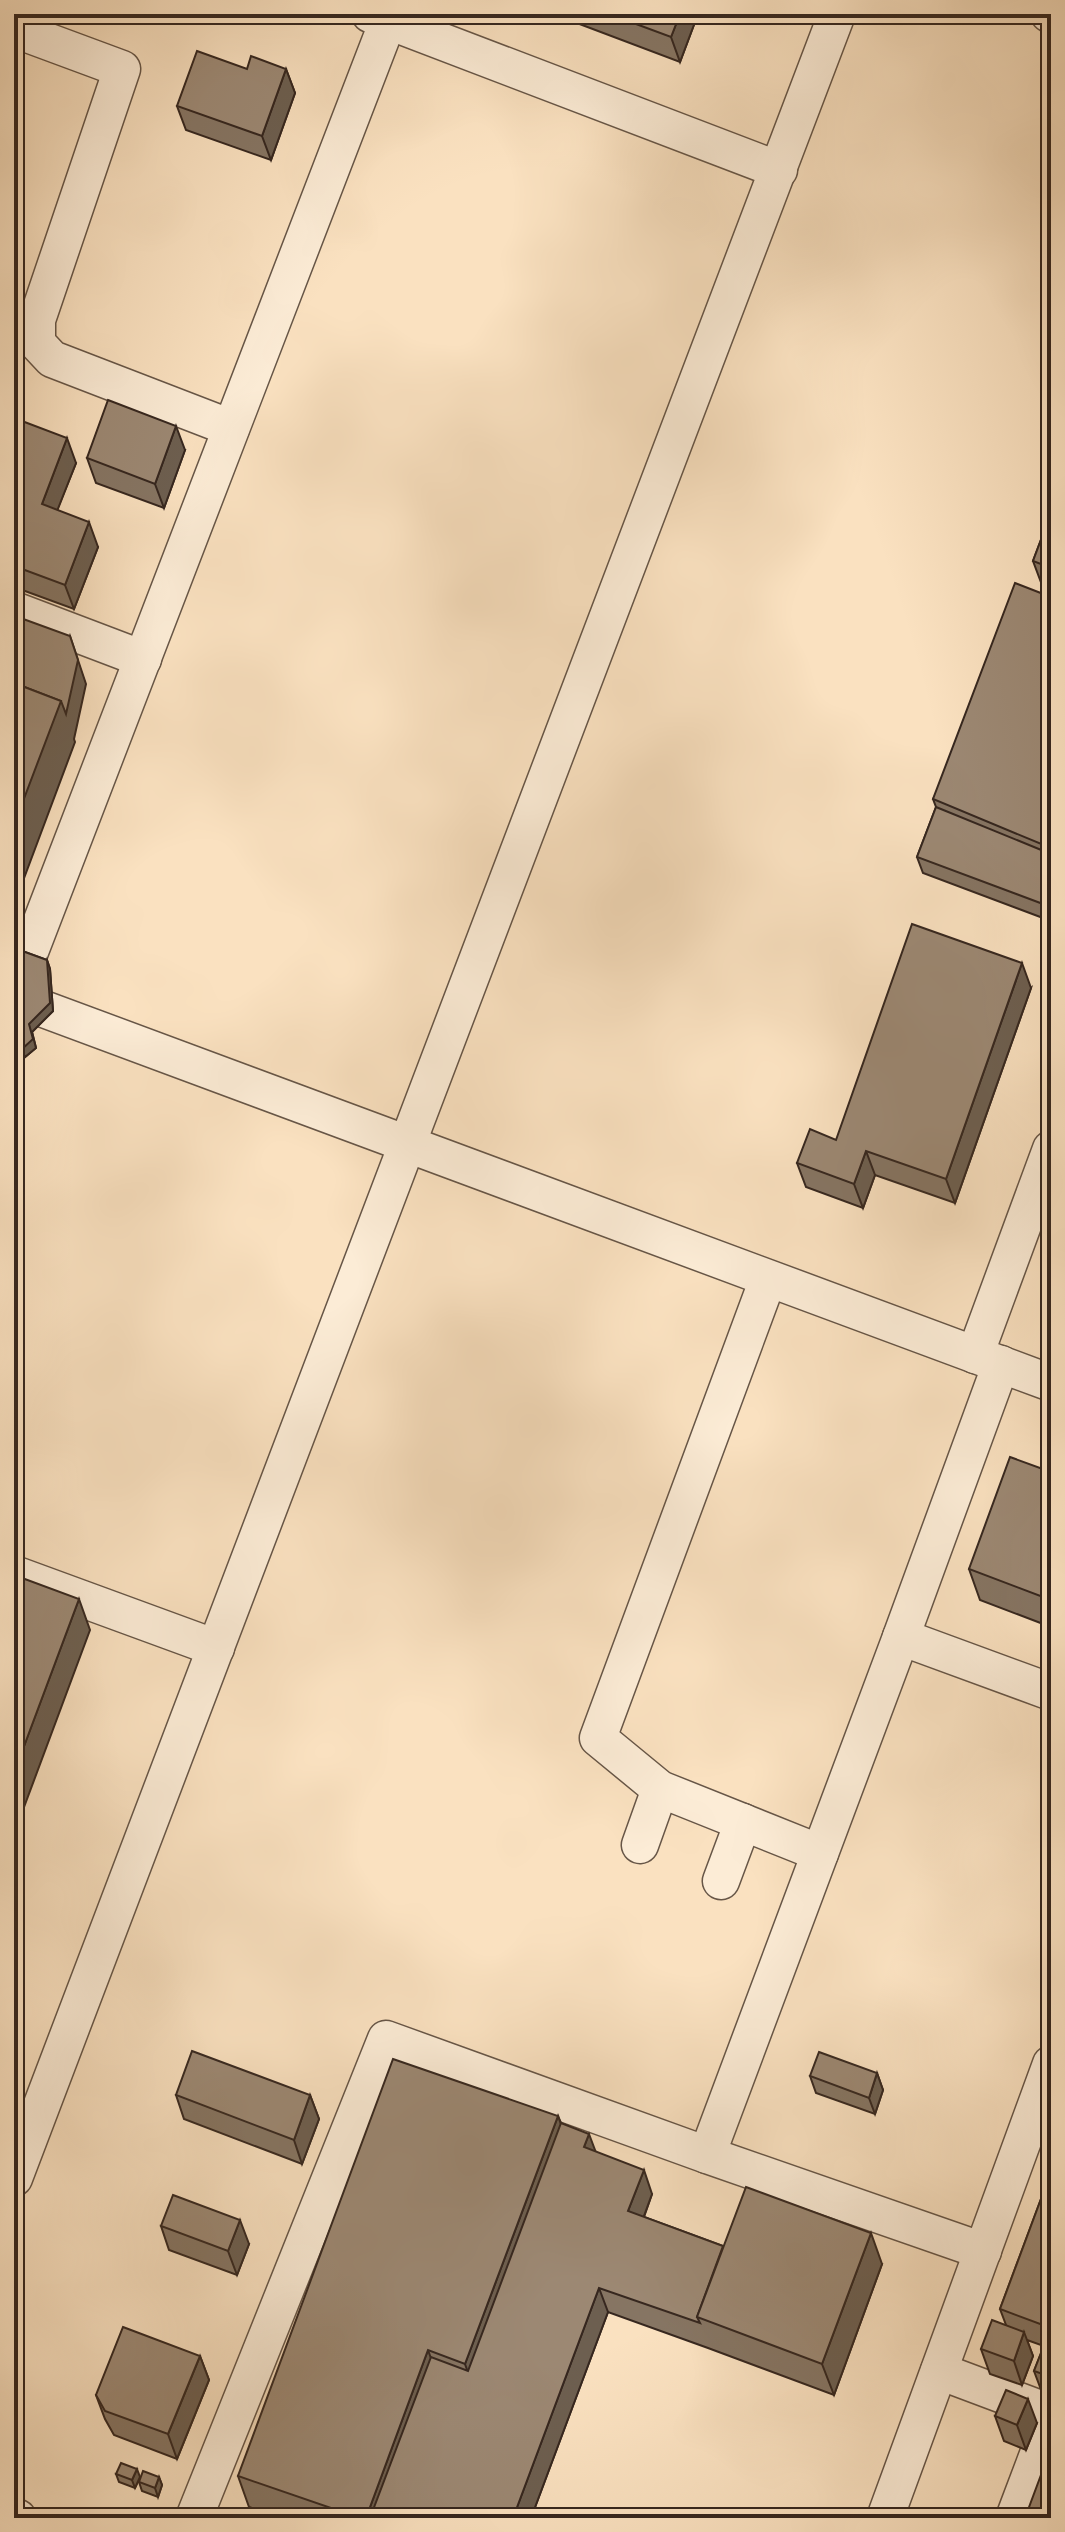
<svg xmlns="http://www.w3.org/2000/svg" width="1065" height="2532" font-family="'Sorts Mill Goudy',serif">
	<style>
		.lines { fill: none; stroke-linecap: round; stroke-linejoin: round }
		.minor-casing { stroke: #675647; stroke-width: 39 }
		.minor { stroke: #fcecd6; stroke-width: 36 }
		.wall { fill: #867563; stroke: #36271f; stroke-width: 2 }
		.shaded-wall { fill: #6d5f50; stroke: #36271f; stroke-width: 2 }
		.building { fill: #9c8873; stroke: #36271f; stroke-width: 2 }
	</style>
	<rect width="100%" height="100%" fill="#fae1c0"/>
	<filter id="stains"><feTurbulence type="fractalNoise" baseFrequency=".0025" numOctaves="4"/><feColorMatrix values="0 0 0 0 .2 0 0 0 0 .09 0 0 0 0 .02 0 0 0 .5 -.17"/></filter>
	<radialGradient id="worn" r=".72"><stop offset=".6" stop-color="#630" stop-opacity="0"/><stop offset="1" stop-color="#630" stop-opacity=".3"/></radialGradient>
	<g class="lines">
		<defs>
			<g id="minor">
				<polyline points="370,14 779,170"/>
				<polyline points="1049,14 1051,15"/>
				<polyline points="14,29 122,69 37,320 37,343 52,359 231,428"/>
				<polyline points="14,610 143,659"/>
				<polyline points="14,993 388,21"/>
				<polyline points="14,998 1051,1383"/>
				<polyline points="768,1279 598,1738 660,1789 820,1853"/>
				<polyline points="975,1355 1051,1149"/>
				<polyline points="1001,1364 901,1637 1051,1692"/>
				<polyline points="14,1574 216,1648"/>
				<polyline points="640,1845 660,1789"/>
				<polyline points="721,1881 743,1822"/>
				<polyline points="707,2155 983,2251"/>
				<polyline points="14,2178 837,14"/>
				<polyline points="939,2371 1051,2413"/>
				<polyline points="14,2516 18,2518"/>
				<polyline points="194,2518 386,2039 707,2155 901,1637"/>
				<polyline points="885,2518 1051,2064"/>
				<polyline points="1014,2518 1051,2420"/>
			</g>
		</defs>
		<use href="#minor" class="minor-casing"/>
		<use href="#minor" class="minor"/>
	</g>
	<g class="wall">
		<polygon points="308,14 330,14 327,21"/>
		<polygon points="553,14 698,14 680,62"/>
		<polygon points="286,69 295,93 271,160 186,130 177,106"/>
		<polygon points="14,418 76,463 57,510 98,547 74,609 14,587"/>
		<polygon points="185,450 164,508 96,483 87,458"/>
		<polygon points="1051,485 1051,589 1042,585 1033,561 1048,521 1043,507"/>
		<polygon points="1051,596 1051,921 923,873 917,857 936,807 933,799"/>
		<polygon points="14,948 47,960 50,969 53,1011 32,1032 36,1048 25,1057 14,1053"/>
		<polygon points="1031,988 955,1203 875,1175 863,1208 806,1187 797,1163 836,1140"/>
		<polygon points="1051,1239 1051,1263 1047,1250"/>
		<polygon points="1051,1472 1051,1627 980,1600 969,1569"/>
		<polygon points="877,2073 883,2090 875,2114 816,2093 810,2076"/>
		<polygon points="176,2095 310,2095 319,2119 302,2164 184,2119"/>
		<polygon points="558,2116 561,2123 596,2152 652,2194 644,2217 723,2246 882,2264 834,2395 708,2348 608,2312 531,2518 281,2518 249,2507 238,2476"/>
		<polygon points="1051,2172 1051,2398 1043,2395 1034,2371 1044,2346 1027,2340 1033,2356 1022,2385 990,2374 981,2349 1006,2325 1000,2309"/>
		<polygon points="161,2226 249,2244 237,2275 169,2250"/>
		<polygon points="200,2356 209,2380 177,2459 114,2435 105,2419 96,2395"/>
		<polygon points="995,2416 1037,2423 1026,2450 1004,2441"/>
		<polygon points="116,2474 140,2477 135,2488 119,2482"/>
		<polygon points="159,2477 162,2485 158,2497 142,2491 139,2482"/>
	</g>
	<g class="shaded-wall">
		<polygon points="680,14 698,14 680,62 671,37"/>
		<polygon points="286,69 295,93 271,160 262,136"/>
		<polygon points="176,426 185,450 164,508 155,484"/>
		<polygon points="67,438 76,463 50,529 42,504"/>
		<polygon points="89,522 98,547 74,609 65,585"/>
		<polygon points="70,636 86,684 74,739 75,742 14,905 14,825"/>
		<polygon points="47,960 50,969 53,1011 32,1032 36,1048 25,1057 22,1049"/>
		<polygon points="1022,963 1031,988 955,1203 946,1179"/>
		<polygon points="866,1151 875,1175 863,1208 854,1184"/>
		<polygon points="79,1599 90,1630 14,1834 14,1773"/>
		<polygon points="877,2073 883,2090 875,2114 869,2098"/>
		<polygon points="310,2095 319,2119 302,2164 294,2140"/>
		<polygon points="558,2116 569,2147 476,2395 465,2364"/>
		<polygon points="589,2134 598,2158 584,2147"/>
		<polygon points="644,2170 652,2194 637,2235 628,2211"/>
		<polygon points="240,2220 249,2244 237,2275 228,2251"/>
		<polygon points="871,2233 882,2264 834,2395 822,2364"/>
		<polygon points="599,2288 608,2312 531,2518 513,2518"/>
		<polygon points="1024,2332 1033,2356 1022,2385 1014,2361"/>
		<polygon points="428,2350 439,2381 388,2518 366,2518"/>
		<polygon points="200,2356 209,2380 177,2459 168,2434"/>
		<polygon points="1028,2399 1037,2423 1026,2450 1017,2425"/>
		<polygon points="137,2469 140,2477 135,2488 132,2480"/>
		<polygon points="159,2477 162,2485 158,2497 155,2488"/>
	</g>
	<g class="building">
		<polygon points="609,14 680,14 671,37"/>
		<polygon points="197,51 247,69 251,56 286,69 262,136 177,106"/>
		<polygon points="108,400 176,426 155,484 87,458"/>
		<polygon points="14,418 67,438 42,504 89,522 65,585 14,566"/>
		<polygon points="1051,485 1051,510 1043,507"/>
		<polygon points="1051,513 1051,568 1033,561"/>
		<polygon points="1015,583 1051,597 1051,848 933,799"/>
		<polygon points="15,616 70,636 78,660 66,714 61,701 14,683 14,617"/>
		<polygon points="14,683 61,701 14,825"/>
		<polygon points="936,807 1051,854 1051,907 917,857"/>
		<polygon points="912,924 1022,963 946,1179 866,1151 854,1184 797,1163 810,1129 836,1140"/>
		<polygon points="14,948 47,960 50,1003 29,1024 33,1039 22,1049 14,1046"/>
		<polygon points="1051,1239 1051,1252 1047,1250"/>
		<polygon points="1010,1457 1051,1472 1051,1600 969,1569"/>
		<polygon points="14,1575 79,1599 14,1773"/>
		<polygon points="192,2051 310,2095 294,2140 176,2095"/>
		<polygon points="819,2052 877,2073 869,2098 810,2076"/>
		<polygon points="393,2059 558,2116 465,2364 428,2350 366,2518 360,2518 238,2476"/>
		<polygon points="561,2123 589,2134 584,2147 644,2170 628,2211 723,2246 697,2317 700,2323 599,2288 513,2518 370,2518 431,2357 468,2371"/>
		<polygon points="1051,2172 1051,2328 1000,2309"/>
		<polygon points="746,2187 871,2233 822,2364 697,2317"/>
		<polygon points="173,2195 240,2220 228,2251 161,2226"/>
		<polygon points="992,2320 1024,2332 1014,2361 981,2349"/>
		<polygon points="123,2327 200,2356 168,2434 105,2411 96,2395"/>
		<polygon points="1046,2340 1051,2341 1051,2377 1034,2371"/>
		<polygon points="1006,2390 1028,2399 1017,2425 995,2416"/>
		<polygon points="1051,2448 1051,2518 1025,2518"/>
		<polygon points="121,2463 137,2469 132,2480 116,2474"/>
		<polygon points="143,2471 159,2477 155,2488 139,2482"/>
	</g>
	<rect width="1065" height="2532" fill="none" stroke="#fae1c0" stroke-width="48"/>
	<rect x="16" y="16" width="1033" height="2500" fill="none" stroke="#36271f" stroke-width="4"/>
	<rect x="24" y="24" width="1017" height="2484" fill="none" stroke="#36271f" stroke-width="2"/>
	<rect width="100%" height="100%" filter="url(#stains)"/>
	<rect width="100%" height="100%" fill="url(#worn)"/>
</svg>
